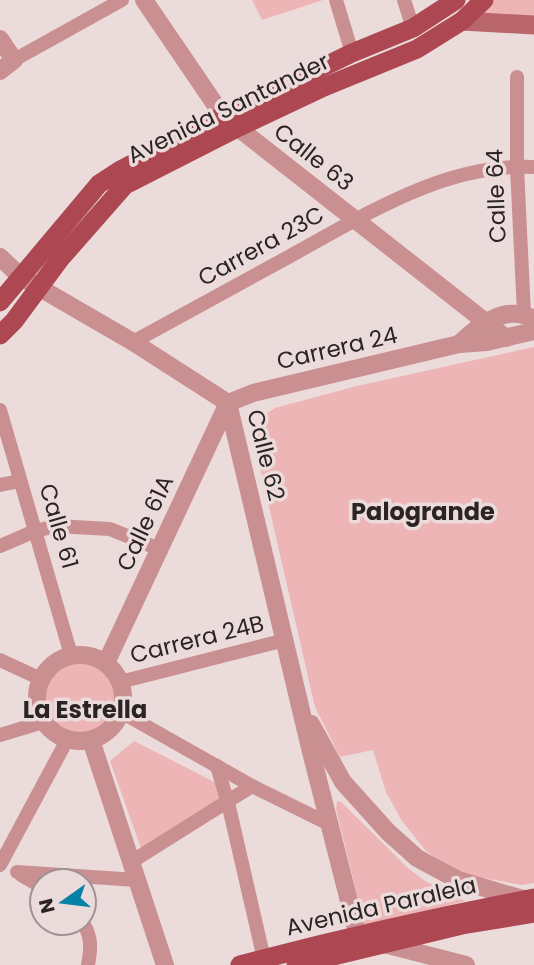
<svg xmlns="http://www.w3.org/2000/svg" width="534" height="965" font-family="Poppins,sans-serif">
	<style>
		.green { fill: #edb5b6 }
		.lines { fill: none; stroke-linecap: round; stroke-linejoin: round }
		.minor { stroke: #ca9091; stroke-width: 14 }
		.tertiary { stroke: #ca9091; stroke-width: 18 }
		.secondary { stroke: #ba676c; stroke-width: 19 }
		.primary { stroke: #ad4751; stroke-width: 19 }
		.labels { text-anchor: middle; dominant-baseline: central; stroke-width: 7; stroke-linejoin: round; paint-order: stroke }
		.street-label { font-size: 23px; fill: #2b2424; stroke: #ecdbdb }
		.neighbourhood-label { font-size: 24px; font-weight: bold; fill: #2b2424; stroke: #ecdbdb }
	</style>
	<rect width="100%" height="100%" fill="#ecdbdb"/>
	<g class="green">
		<polygon points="252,0 323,0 262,20"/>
		<polygon points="493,0 534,0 534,17 478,14"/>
		<polygon points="534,347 534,883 522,885 460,874 426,851 402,821 386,792 373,750 340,757 315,707 253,437 260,418 275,408 353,387"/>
		<circle cx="80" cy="698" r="35"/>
		<polygon points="134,741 236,793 142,851 110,761"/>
		<polygon points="337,801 341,802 409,869 425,881 465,901 365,927 336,809"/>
	</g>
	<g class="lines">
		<g class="minor">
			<polyline points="336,0 352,53"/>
			<polyline points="404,0 413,28"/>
			<polyline points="14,60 122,0"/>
			<polyline points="517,77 517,167 524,314"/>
			<path d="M133,342C186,313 239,284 292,255C367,214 445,163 534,167"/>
			<polyline points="0,410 71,655"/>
			<polyline points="0,485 20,481"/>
			<polyline points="0,546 35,531 56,526 110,529 159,549"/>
			<polyline points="0,660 41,679"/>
			<polyline points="120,682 285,640"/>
			<polyline points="121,712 252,786 331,825"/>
			<polyline points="0,735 43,722"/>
			<polyline points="217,766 229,807 264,959"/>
			<polyline points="131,862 252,786"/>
			<polyline points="0,865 67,740"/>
			<polyline points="17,872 137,880"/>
			<polyline points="21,875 42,887"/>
			<path d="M83,923C92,937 91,949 88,965"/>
		</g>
		<g class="tertiary">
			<polyline points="144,0 223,116 506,338"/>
			<polyline points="0,39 14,60 0,71"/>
			<polyline points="0,257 21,277 133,342 228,403 310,748 361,948"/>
			<path d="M459,344C480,324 505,304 534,319"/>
			<polyline points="228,403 253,393 459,344 487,342 534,331"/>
			<circle cx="80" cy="698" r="43"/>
			<polyline points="106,663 228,403"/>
			<polyline points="311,724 343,782 388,832 417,858 458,880 526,900"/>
			<polyline points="91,740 165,965"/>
			<polyline points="384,944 466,965"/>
		</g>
		<polyline class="secondary" points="462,21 534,25"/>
		<g class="primary">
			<polyline points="0,302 99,184 119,171 226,114 352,53 413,28 456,0"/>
			<polyline points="0,335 14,321 60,259 125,185 235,129 324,87 417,49 462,21 484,0"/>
			<path d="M240,965C338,939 435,917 534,898"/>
			<polyline points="296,965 462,925 534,913"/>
		</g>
	</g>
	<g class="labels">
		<g class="street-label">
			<text transform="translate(228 108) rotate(-26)">Avenida Santander</text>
			<text transform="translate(314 157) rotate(38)">Calle 63</text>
			<text transform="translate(496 196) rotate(-92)">Calle 64</text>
			<text transform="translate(261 246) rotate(-29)">Carrera 23C</text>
			<text transform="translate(337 348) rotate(-13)">Carrera 24</text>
			<text transform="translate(266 455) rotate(76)">Calle 62</text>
			<text transform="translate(145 523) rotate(-65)">Calle 61A</text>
			<text transform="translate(59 526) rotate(74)">Calle 61</text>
			<text transform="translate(197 639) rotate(-14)">Carrera 24B</text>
			<text transform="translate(381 906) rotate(-13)">Avenida Paralela</text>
		</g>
		<g class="neighbourhood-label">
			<text x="423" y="511">Palogrande</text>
			<text x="85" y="709">La Estrella</text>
		</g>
	</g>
	<g transform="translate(63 902) rotate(256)"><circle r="33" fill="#ecdbdb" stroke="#9f9292" stroke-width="2"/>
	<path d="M0-5L12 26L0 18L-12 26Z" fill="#0682a7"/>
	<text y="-10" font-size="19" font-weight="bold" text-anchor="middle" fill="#2b2424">N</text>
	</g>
</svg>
